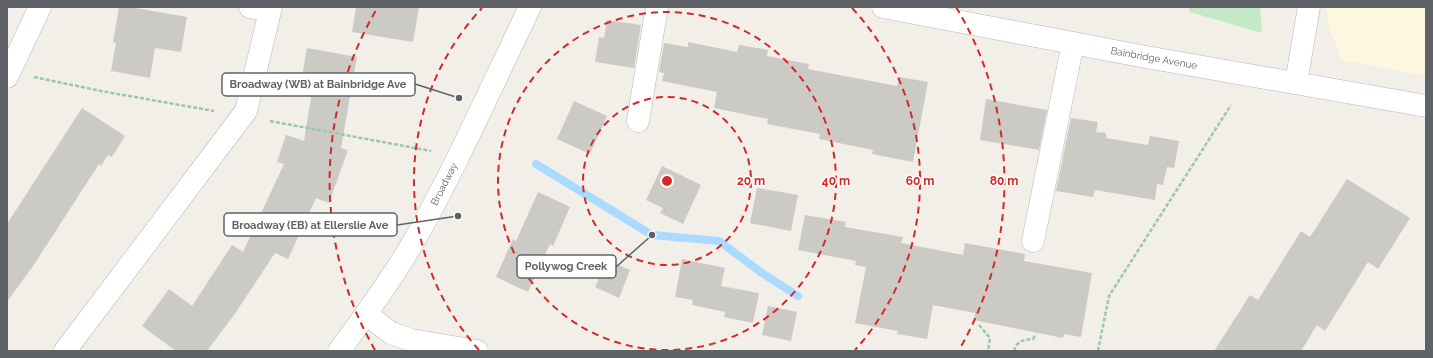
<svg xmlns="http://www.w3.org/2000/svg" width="1433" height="358" font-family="Raleway,sans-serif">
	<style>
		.commercial { fill: #fef7e0 }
		.green { fill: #c5e8c5 }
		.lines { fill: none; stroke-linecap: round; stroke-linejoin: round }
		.stream { stroke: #aadaff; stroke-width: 8 }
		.building { fill: #cccac5 }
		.minor-casing { stroke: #b5b8bc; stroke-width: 23 }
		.path { stroke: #9cc7a9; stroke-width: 2.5; stroke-dasharray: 4 2; stroke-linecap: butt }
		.minor { stroke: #fff; stroke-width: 22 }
		.ring { fill: none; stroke: #d62828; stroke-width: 2; stroke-dasharray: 7 5 }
		.labels { text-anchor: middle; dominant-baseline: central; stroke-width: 3; stroke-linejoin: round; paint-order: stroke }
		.street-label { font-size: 10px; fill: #5f6368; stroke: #fff }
		.centre { fill: #d62828; stroke: #fff; stroke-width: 2 }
		.ring-label { font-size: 12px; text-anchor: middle; font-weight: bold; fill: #d62828; stroke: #fff; stroke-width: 3; stroke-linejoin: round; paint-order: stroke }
		.leader { fill: none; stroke: #5f6368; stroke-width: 1.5 }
		.callout-dot { fill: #5f6368; stroke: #fff; stroke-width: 1.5 }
		.callout { fill: #fff; stroke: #5f6368; stroke-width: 1.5 }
		.callout-label { font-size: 11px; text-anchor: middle; font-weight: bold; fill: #5f6368 }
	</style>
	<rect width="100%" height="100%" fill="#f1efe8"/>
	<polygon class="commercial" points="1326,7 1426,7 1426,76 1342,60 1329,28"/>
	<polygon class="green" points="1189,7 1260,7 1262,33 1190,12"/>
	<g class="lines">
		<polyline class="stream" points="536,164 652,235 719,241 762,273 798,296"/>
	</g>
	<g class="building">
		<polygon points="119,7 130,7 187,17 181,52 155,48 150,78 111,71 116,43 113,42"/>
		<polygon points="356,7 419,7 413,42 352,32"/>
		<polygon points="607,20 641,25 634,68 595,62 599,37 604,38"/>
		<polygon points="688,42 737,52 739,45 768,50 767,56 809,64 808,69 897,86 899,77 928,82 913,162 872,154 873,150 819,139 820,134 767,124 768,119 714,108 717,92 662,81 664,73 659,72 664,43 688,47"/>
		<polygon points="307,48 357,57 341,148 348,150 329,203 316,198 288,259 275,253 234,315 207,351 176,351 142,326 169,289 192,306 232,245 243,252 284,164 277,162 286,135 304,141 312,91 300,88"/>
		<polygon points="986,99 1047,110 1039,150 980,140"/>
		<polygon points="574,101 607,116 590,154 557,139"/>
		<polygon points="82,108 125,136 112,157 108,155 101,166 99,164 35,263 7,302 7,224"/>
		<polygon points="1071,118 1098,122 1096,132 1106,133 1106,138 1148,145 1150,136 1179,141 1174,168 1167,167 1163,185 1157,184 1155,200 1095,190 1093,197 1056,191"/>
		<polygon points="662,166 701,185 683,224 660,213 663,208 646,200"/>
		<polygon points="1347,179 1410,218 1378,269 1368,262 1325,331 1317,325 1301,351 1214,351 1250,295 1258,300 1301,231 1310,237"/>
		<polygon points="757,188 798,195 791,231 750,223"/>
		<polygon points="538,192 570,207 553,246 550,244 528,292 496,277 513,239 516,241"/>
		<polygon points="805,215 846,222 845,227 903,237 901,243 963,255 965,243 1025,254 1024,261 1092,273 1081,337 1064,334 1063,338 974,320 975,313 933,305 927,339 897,334 898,331 855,323 866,267 855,265 856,261 798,250"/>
		<polygon points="682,259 725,268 721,286 759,293 753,323 724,317 725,312 692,305 693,300 675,297"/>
		<polygon points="607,260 630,270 619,298 595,287"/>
		<polygon points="768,306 797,312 791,341 762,335"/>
	</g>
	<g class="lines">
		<defs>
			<g id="minor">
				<polyline points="250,7 269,11"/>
				<polyline points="883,7 1146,57 1426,106"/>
				<polyline points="7,77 40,7"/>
				<polyline points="1296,83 1309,7"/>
				<polyline points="638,121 657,7"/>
				<polyline points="1033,241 1073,43"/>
				<polyline points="366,314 391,333 411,340 477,351"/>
				<polyline points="65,351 246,111 271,7"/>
				<path d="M339,351C365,316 392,279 414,241C457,165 492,85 530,7"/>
			</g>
		</defs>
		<use href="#minor" class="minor-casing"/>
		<g class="path">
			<polyline points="34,77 101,91 214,111"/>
			<polyline points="270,121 431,151"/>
			<polyline points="979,325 990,338 988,351"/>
			<path d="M1014,351C1017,341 1022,340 1033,339L1036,334"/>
			<polyline points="1098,351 1109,296 1231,105"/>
		</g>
		<use href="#minor" class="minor"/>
	</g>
	<g class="ring">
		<circle cx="667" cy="181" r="84"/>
		<circle cx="667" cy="181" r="169"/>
		<path d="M479 350A253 253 0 0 1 482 8M852 8A253 253 0 0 1 855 350"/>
		<path d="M375 350A337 337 0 0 1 378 7M956 7A337 337 0 0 1 959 350"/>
	</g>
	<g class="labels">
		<g class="street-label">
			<text transform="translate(1154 58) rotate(10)">Bainbridge Avenue</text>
			<text transform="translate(444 184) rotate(-63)">Broadway</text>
		</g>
	</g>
	<circle cx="667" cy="181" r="6" class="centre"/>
	<g class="ring-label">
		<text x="751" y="185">20 m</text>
		<text x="836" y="185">40 m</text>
		<text x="920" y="185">60 m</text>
		<text x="1004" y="185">80 m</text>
	</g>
	<path class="leader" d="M459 98L415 84M458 216L397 225M652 235L616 267"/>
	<g class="callout-dot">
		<circle cx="459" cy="98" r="4"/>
		<circle cx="458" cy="216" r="4"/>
		<circle cx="652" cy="235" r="4"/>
	</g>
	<g class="callout">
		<rect x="222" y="73" width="193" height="23" rx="4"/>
		<rect x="224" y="213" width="173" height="23" rx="4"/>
		<rect x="517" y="255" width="99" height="23" rx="4"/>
	</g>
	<g class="callout-label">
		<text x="318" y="88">Broadway (WB) at Bainbridge Ave</text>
		<text x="310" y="229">Broadway (EB) at Ellerslie Ave</text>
		<text x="566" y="270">Pollywog Creek</text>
	</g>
	<rect width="1433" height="358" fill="none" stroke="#5f6368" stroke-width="16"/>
</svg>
